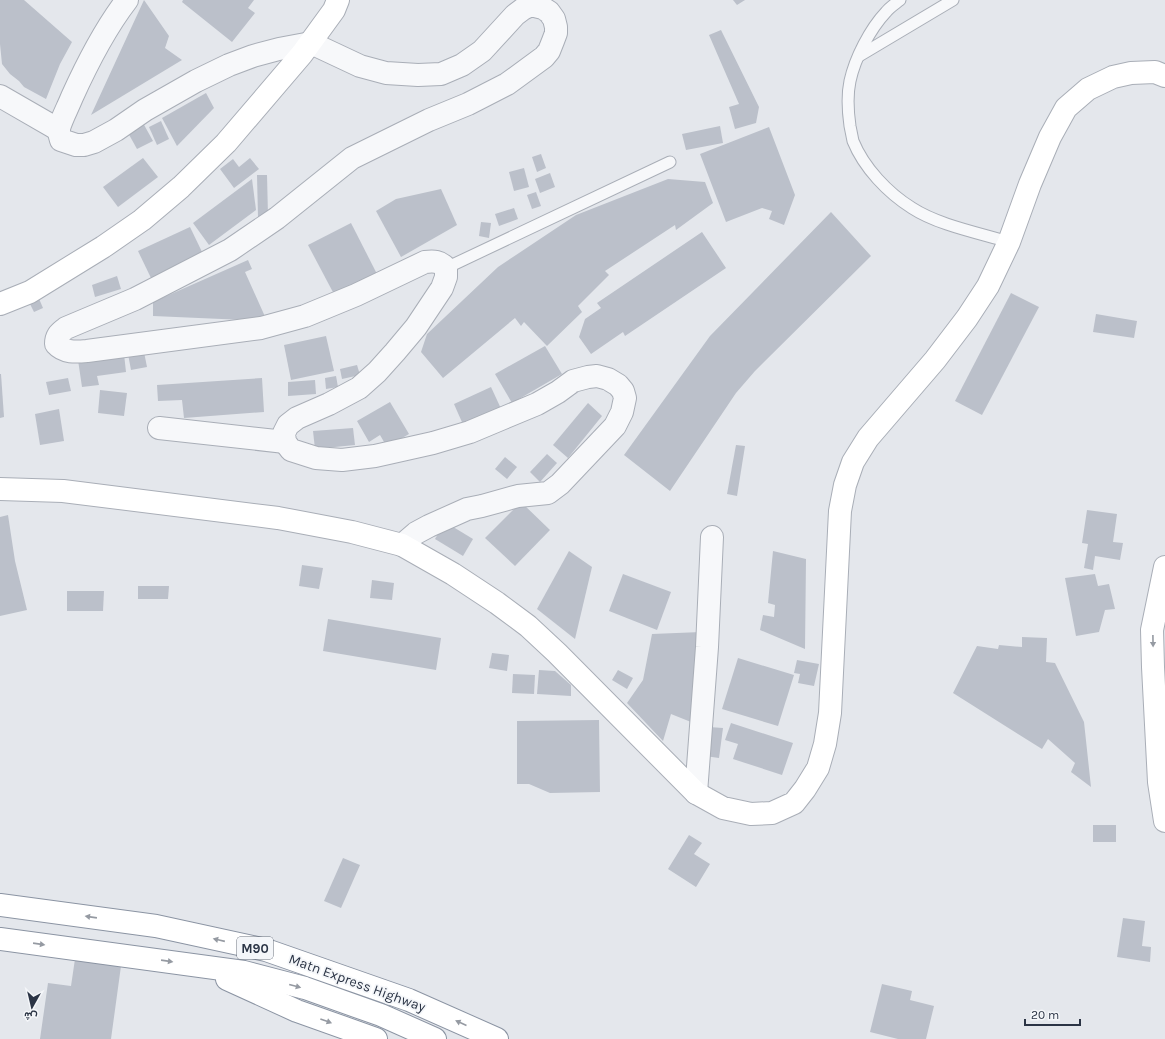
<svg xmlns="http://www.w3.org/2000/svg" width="1165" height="1039" font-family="Karla,Vazirmatn,sans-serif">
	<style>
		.building { fill: #bbc0ca }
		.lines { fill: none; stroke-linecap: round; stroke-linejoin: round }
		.lane-casing { stroke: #a9aeb7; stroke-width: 13 }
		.street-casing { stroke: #a9aeb7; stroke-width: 24 }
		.secondary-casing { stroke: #a9aeb7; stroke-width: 24 }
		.highway-casing { stroke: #8b94a3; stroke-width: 24 }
		.lane { stroke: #f7f8fa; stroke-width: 11 }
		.street { stroke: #f7f8fa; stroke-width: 22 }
		.secondary { stroke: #fff; stroke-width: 22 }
		.highway { stroke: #fff; stroke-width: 22 }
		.oneway { fill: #959aa2 }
		.labels { text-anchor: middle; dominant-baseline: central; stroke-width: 3.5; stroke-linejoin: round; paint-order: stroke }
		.shield { fill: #f4f6f9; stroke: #676e7b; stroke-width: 1 }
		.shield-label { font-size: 13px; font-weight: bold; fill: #2b3445 }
		.street-label { font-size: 14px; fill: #2b3445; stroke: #f4f6f9 }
	</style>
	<rect width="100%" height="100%" fill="#e4e7ec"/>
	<g class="building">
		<polygon points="0,0 24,0 72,42 60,64 46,99 24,87 19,81 10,74 2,64 0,44"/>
		<polygon points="144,0 169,36 165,48 182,60 91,115"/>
		<polygon points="183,0 254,0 248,8 255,13 232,42 182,2"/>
		<polygon points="733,0 745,0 737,5"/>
		<polygon points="721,30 759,107 756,123 735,129 729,107 739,104 709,35"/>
		<polygon points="206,93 214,108 177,146 162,118"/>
		<polygon points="161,121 169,139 157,145 149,127"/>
		<polygon points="143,123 153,141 137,149 127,131"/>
		<polygon points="720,126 723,143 686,150 682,134"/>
		<polygon points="769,127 795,195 784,225 769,219 772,211 762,208 726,222 700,154"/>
		<polygon points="541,154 546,168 537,172 532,157"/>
		<polygon points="143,158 158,177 118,207 103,187"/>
		<polygon points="250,158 259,169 234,188 220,169 233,159 239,167"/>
		<polygon points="524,168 529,187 514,191 509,172"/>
		<polygon points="550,173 555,187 540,193 535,179"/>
		<polygon points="257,175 267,175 268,216 258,217"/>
		<polygon points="252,179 256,210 209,245 193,223"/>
		<polygon points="668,179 705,182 713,203 676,230 675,225 605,271 609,275 578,306 582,312 547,346 524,322 521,326 515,318 443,378 421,352 427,334 498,267 576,215"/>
		<polygon points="441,189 457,225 401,257 376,211 396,199"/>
		<polygon points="536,192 541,206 532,209 527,195"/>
		<polygon points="514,208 518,219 499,226 495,214"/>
		<polygon points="831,212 871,256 755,371 736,393 670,491 624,455 710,336"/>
		<polygon points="481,222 491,223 489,238 479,236"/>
		<polygon points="351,223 377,274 335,296 308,245"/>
		<polygon points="190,227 203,254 151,278 138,251"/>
		<polygon points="702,232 726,268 625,336 623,332 591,354 579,337 585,319 601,308 597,303"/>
		<polygon points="248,260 252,269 245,272 267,321 153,316 153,302"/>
		<polygon points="117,276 121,289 95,297 92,285"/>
		<polygon points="1011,293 1039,307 982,415 955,401"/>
		<polygon points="37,294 43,308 34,312 27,298"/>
		<polygon points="1096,314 1137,321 1134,338 1093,332"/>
		<polygon points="326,336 334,371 291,380 284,345"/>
		<polygon points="545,346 562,374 512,403 495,374"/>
		<polygon points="144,352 147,367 131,370 128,354"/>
		<polygon points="124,354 126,372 97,376 99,385 82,387 78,360"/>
		<polygon points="357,365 360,375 342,379 340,369"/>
		<polygon points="0,374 1,374 4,417 0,418"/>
		<polygon points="336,376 338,387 326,389 325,378"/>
		<polygon points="68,378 71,391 49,395 46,382"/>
		<polygon points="262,378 264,412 184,418 182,400 158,401 157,385"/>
		<polygon points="315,380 316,394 288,396 288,382"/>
		<polygon points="491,387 503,413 465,429 454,404"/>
		<polygon points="100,390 127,393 124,416 98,413"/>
		<polygon points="390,402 409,434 387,447 380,435 369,442 357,421"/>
		<polygon points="588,403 602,416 568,458 553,445"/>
		<polygon points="59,409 64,441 40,445 35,414"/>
		<polygon points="353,428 355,445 315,449 313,431"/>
		<polygon points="736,445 745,446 737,496 727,494"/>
		<polygon points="547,454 557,463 540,482 530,472"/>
		<polygon points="505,457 517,467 507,479 495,469"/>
		<polygon points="521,502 550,530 515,566 485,538"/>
		<polygon points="1087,510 1117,514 1113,542 1123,543 1120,560 1095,556 1093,570 1084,568 1088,544 1082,543"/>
		<polygon points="8,515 15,561 27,610 0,616 0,517"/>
		<polygon points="445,522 473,539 463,556 435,539"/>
		<polygon points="569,551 592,567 575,639 537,609"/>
		<polygon points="773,551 806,559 805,649 760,630 763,615 774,617 775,605 768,603"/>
		<polygon points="302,565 323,568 319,589 299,586"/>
		<polygon points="623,574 671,592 657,630 609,611"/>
		<polygon points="1095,574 1098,586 1109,584 1115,609 1105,610 1099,632 1076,636 1065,578"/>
		<polygon points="372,580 394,583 392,600 370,598"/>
		<polygon points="138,586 169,586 168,599 138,599"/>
		<polygon points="67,591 104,591 103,611 67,611"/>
		<polygon points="328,619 441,638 436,670 323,651"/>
		<polygon points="701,632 691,722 671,714 663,741 627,703 643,680 652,634"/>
		<polygon points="1022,637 1047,638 1046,662 1055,663 1084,722 1091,787 1071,772 1075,763 1048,739 1042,749 953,693 977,646 998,649 999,645 1022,647"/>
		<polygon points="492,653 509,655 507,671 489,668"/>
		<polygon points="738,658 794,675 778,726 722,709"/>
		<polygon points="797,660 819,664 814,686 798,683 800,674 794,673"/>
		<polygon points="539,670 555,671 571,685 571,696 537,694"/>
		<polygon points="618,670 633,678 627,689 612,680"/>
		<polygon points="513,674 535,675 534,694 512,693"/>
		<polygon points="599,720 600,792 550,793 529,784 517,784 517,721"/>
		<polygon points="731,723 793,743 782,775 733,759 738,744 725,740"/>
		<polygon points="709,727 723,728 719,758 705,756"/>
		<rect x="1093" y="825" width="23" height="17"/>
		<polygon points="689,835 702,843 694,854 710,864 696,887 668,869"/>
		<polygon points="343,858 360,865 341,908 324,901"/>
		<polygon points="1123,918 1145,921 1142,946 1151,947 1150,962 1117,957"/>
		<polygon points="75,959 121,966 111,1039 40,1039 48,983 71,986"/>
		<polygon points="882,984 912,991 910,1000 934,1006 926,1039 898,1039 870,1032"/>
	</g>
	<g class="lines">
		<defs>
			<g id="lane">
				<path d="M900,0C895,4 890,7 886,12C870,29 855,58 850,81C847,95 848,112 850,126C851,131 852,136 853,141C864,168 888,193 912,208C938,225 979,233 1009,242"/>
				<polyline points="859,56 953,0"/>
				<polyline points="446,268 670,162"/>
			</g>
			<g id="street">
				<path d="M127,0C107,26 86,66 72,97C68,107 62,118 59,128C58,132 60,136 61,140L76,145H84L94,142L116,130L145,110L196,81L229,65L253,56L279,49L311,43L360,66L386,73L418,75L441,74L462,65L482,51L515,15L523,9L531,5L543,8L549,12L554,19L556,27V33L553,41L549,51L544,57L507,84L468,104L429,120L352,158L277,218L230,250L135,299L66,328C60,333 56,335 56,344C64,353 76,352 87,351L261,328L305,316L356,295L425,262C434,261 440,261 446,268V277L442,288L416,327L395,352L377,372L359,388L329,404L297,418L288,425L284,433L285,442L291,450L316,458L342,460L375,456L433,443L470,432L501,419L537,404L558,392L573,381L588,377L597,376L608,379L618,385L623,391L625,398L622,412L615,426L560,484L548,493L518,496L482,506L467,509L429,526L416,533L402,545"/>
				<polyline points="0,96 59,130"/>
				<polyline points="159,428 285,442"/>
				<polyline points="696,793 707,647 712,537"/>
			</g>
			<g id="secondary">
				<polyline points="0,304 30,292 103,247 142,220 181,187 226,143 302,54 334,10 338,0"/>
				<polyline points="0,489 63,491 278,518 352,532 402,545 453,574 497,603 528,626 557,653 696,793 723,808 751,814 772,813 794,803 805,789 818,768 825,744 830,713 840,511 845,485 853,462 868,438 935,360 967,318 988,286 1009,242 1030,184 1050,137 1066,108 1088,89 1113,77 1131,73 1155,72 1165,76"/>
				<polyline points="1165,567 1152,630 1153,667 1159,782 1165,821"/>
			</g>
			<g id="highway">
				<polyline points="0,905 156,926 266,950 409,1000 497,1039"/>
				<polyline points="0,939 244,972 305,988 381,1015 435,1039"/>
				<polyline points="227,979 297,1011 376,1039"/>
			</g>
		</defs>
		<use href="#lane" class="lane-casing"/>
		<use href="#street" class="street-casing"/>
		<use href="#secondary" class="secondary-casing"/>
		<use href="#highway" class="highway-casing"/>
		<use href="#lane" class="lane"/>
		<use href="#street" class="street"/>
		<use href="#secondary" class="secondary"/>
		<use href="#highway" class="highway"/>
	</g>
	<defs><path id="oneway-solid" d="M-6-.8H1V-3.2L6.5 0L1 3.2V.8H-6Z"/></defs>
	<g class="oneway">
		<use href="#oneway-solid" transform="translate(1153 641) rotate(89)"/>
		<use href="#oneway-solid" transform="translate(91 917) rotate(-172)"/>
		<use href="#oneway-solid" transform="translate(219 940) rotate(-167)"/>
		<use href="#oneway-solid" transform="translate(39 944) rotate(8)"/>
		<use href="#oneway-solid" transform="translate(167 961) rotate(8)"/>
		<use href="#oneway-solid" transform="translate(295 986) rotate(15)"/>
		<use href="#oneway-solid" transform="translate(326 1021) rotate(20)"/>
		<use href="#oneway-solid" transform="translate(461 1023) rotate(-156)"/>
	</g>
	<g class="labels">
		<rect class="shield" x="237" y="937" width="36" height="22" rx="3"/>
		<g class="shield-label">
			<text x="255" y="948">M90</text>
		</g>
		<g class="street-label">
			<text transform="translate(357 983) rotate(20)">Matn Express Highway</text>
		</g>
	</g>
	<g transform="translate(32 1007) rotate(188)" stroke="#f4f6f9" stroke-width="3" paint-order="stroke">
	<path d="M0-3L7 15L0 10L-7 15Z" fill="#2b3445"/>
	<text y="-6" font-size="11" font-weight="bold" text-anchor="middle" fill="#2b3445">ش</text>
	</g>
	<path d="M1025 1019v6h55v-6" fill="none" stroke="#2b3445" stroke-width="2"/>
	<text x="1031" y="1019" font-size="12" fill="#2b3445" stroke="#f4f6f9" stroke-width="3" paint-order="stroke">20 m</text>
</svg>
